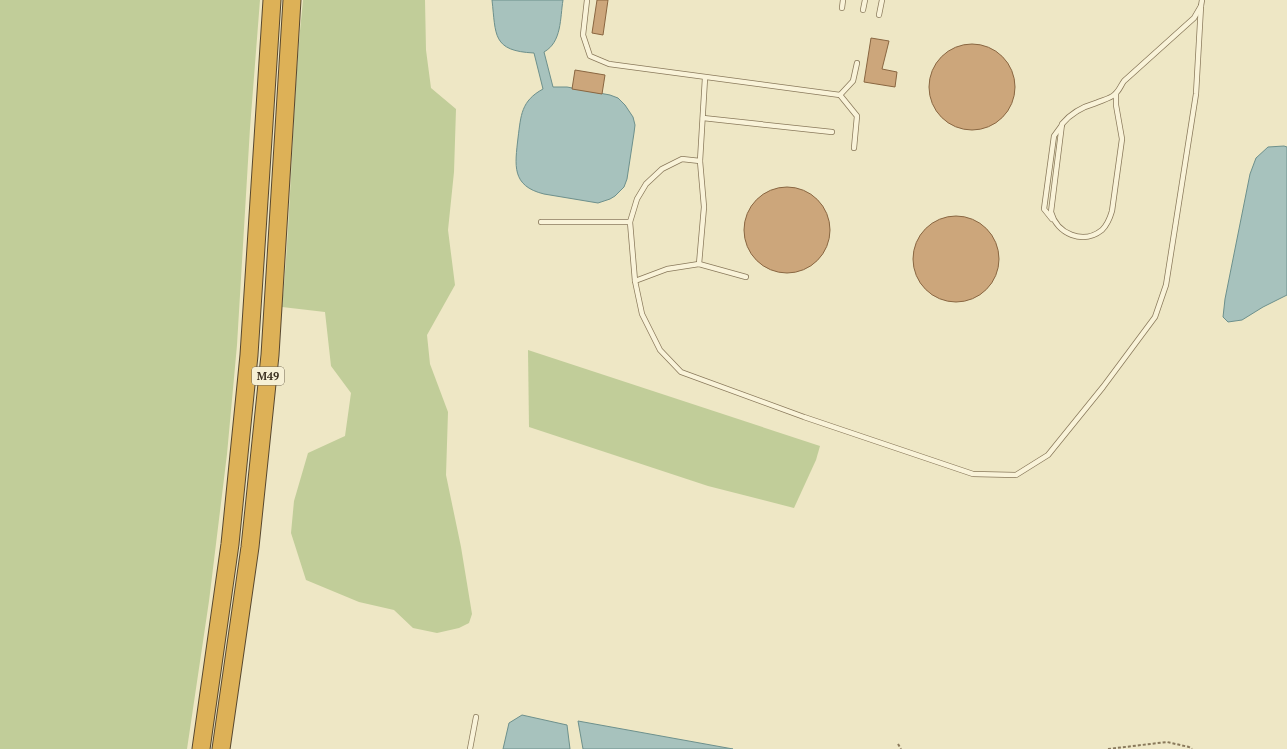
<svg xmlns="http://www.w3.org/2000/svg" width="1287" height="749" font-family="'PT Serif',serif">
	<style>
		.green { fill: #c1cd99 }
		.water { fill: #a7c2bd; stroke: #6d908c }
		.building { fill: #cca67b; stroke: #896641 }
		.lines { fill: none; stroke-linecap: round; stroke-linejoin: round }
		.service-casing { stroke: #89795b; stroke-width: 6 }
		.motorway-casing { stroke: #57472f; stroke-width: 19 }
		.path { stroke: #89795b; stroke-width: 2; stroke-dasharray: 3 2; stroke-linecap: butt }
		.service { stroke: #f9f3d9; stroke-width: 4.5 }
		.motorway { stroke: #ddb157; stroke-width: 17 }
		.labels { text-anchor: middle; dominant-baseline: central; stroke-width: 3; stroke-linejoin: round; paint-order: stroke }
		.shield { fill: #f6f0d5; stroke: #726956; stroke-width: 1 }
		.shield-label { font-size: 11px; font-weight: bold; fill: #3a2f1f }
	</style>
	<rect width="100%" height="100%" fill="#eee7c5"/>
	<g class="green">
		<polygon points="0,0 260,0 250,128 237,345 227,454 209,601 187,749 0,749"/>
		<path d="M303,0H425L426,50L431,88L456,109L454,172L448,230L455,285L427,335L430,364L448,412L446,475L461,547L472,614L469,623L459,628L437,633L413,628L394,610L359,602L306,580L291,533L294,501L308,453L345,436L351,393L331,366L325,312L282,307C292,205 292,102 303,0Z"/>
		<polygon points="528,350 820,446 816,460 794,508 708,486 529,427"/>
	</g>
	<g class="water">
		<path d="M492,0H563C560,18 562,42 544,52L553,87H567L610,95L618,98L625,105L633,117L635,125L634,133L627,179L624,187L615,196L610,199L598,203L544,194C511,186 515,165 518,138C521,115 521,101 543,89L534,53C492,51 496,35 492,0Z"/>
		<polygon points="1284,146 1287,147 1287,295 1263,307 1242,320 1228,322 1223,317 1225,299 1250,174 1256,158 1268,147"/>
		<polygon points="522,715 567,725 570,749 503,749 509,723"/>
		<polygon points="578,721 733,749 583,749"/>
	</g>
	<g class="building">
		<polygon points="597,0 608,0 603,35 592,33"/>
		<polygon points="871,38 889,41 882,69 897,72 895,87 864,82"/>
		<circle cx="972" cy="87" r="43"/>
		<polygon points="575,70 605,75 602,94 572,89"/>
		<circle cx="787" cy="230" r="43"/>
		<circle cx="956" cy="259" r="43"/>
	</g>
	<g class="lines">
		<defs>
			<g id="service">
				<polyline points="587,0 583,35 590,56 609,64 840,95 857,116 854,148"/>
				<polyline points="842,8 843,0"/>
				<polyline points="863,10 865,0"/>
				<polyline points="879,15 882,0"/>
				<path d="M1116,94V105L1122,139L1112,211C1110,218 1107,225 1102,230C1083,245 1057,234 1051,212L1062,124C1071,113 1082,107 1096,103C1102,100 1110,99 1115,94C1119,91 1121,85 1124,81L1194,18L1201,6L1202,0"/>
				<polyline points="840,95 853,81 857,63"/>
				<polyline points="703,118 832,132"/>
				<polyline points="700,161 682,159 662,169 646,184 637,199 630,222 635,281 642,314 660,350 681,372 804,417 973,474 1016,475 1048,455 1103,387 1155,317 1166,285 1196,94 1201,6"/>
				<polyline points="1052,219 1044,209 1054,136 1062,125"/>
				<polyline points="541,222 630,222"/>
				<polyline points="699,264 704,207 700,161 705,78"/>
				<polyline points="635,281 667,269 699,264 746,277"/>
				<polyline points="470,749 476,717"/>
			</g>
			<g id="motorway">
				<polyline points="201,749 230,544 249,355 272,0"/>
				<polyline points="221,749 250,547 270,355 292,0"/>
			</g>
		</defs>
		<use href="#service" class="service-casing"/>
		<use href="#motorway" class="motorway-casing"/>
		<g class="path">
			<polyline points="898,744 901,749"/>
			<polyline points="1108,749 1167,742 1189,747 1192,749"/>
		</g>
		<use href="#service" class="service"/>
		<use href="#motorway" class="motorway"/>
	</g>
	<g class="labels">
		<rect class="shield" x="252" y="367" width="32" height="18" rx="3"/>
		<g class="shield-label">
			<text x="268" y="376">M49</text>
		</g>
	</g>
</svg>
